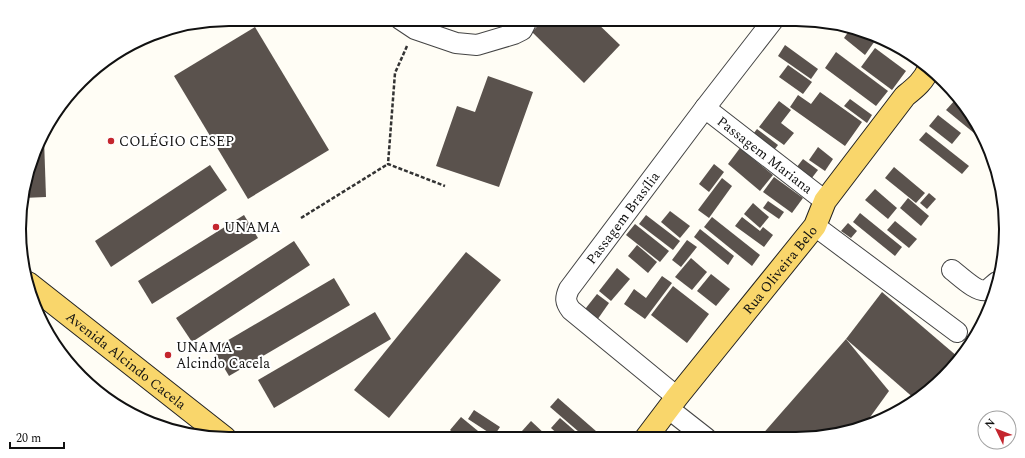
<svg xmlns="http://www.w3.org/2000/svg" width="1025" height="458" font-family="Spectral,serif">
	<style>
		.building { fill: #5a524d }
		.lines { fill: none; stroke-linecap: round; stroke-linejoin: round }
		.minor-casing { stroke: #444; stroke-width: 22 }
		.major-casing { stroke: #222; stroke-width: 24 }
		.path { stroke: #333; stroke-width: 2.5; stroke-dasharray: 4 2; stroke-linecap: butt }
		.minor { stroke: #fff; stroke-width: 20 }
		.major { stroke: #f9d66b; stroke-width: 22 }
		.poi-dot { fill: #c4262e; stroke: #fff; stroke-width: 1.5 }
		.labels { text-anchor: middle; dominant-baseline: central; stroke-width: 4; stroke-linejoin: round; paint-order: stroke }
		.poi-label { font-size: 14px; fill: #111; stroke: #fff; text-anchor: start }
		.street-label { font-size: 14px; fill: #111; stroke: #fff }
		.rim { fill: none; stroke: #111; stroke-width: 2 }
	</style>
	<rect width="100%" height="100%" fill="#fffdf5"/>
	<g class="building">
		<polygon points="544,19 593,19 620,45 584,83 532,32"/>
		<polygon points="255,27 329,150 248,199 174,76"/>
		<polygon points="851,28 864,30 877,38 865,55 844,38"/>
		<polygon points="785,45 818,69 811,79 778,56"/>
		<polygon points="875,48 906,71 892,90 861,67"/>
		<polygon points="836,52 888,91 876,106 825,68"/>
		<polygon points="788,65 812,82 803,94 779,77"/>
		<polygon points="488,76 533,92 499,187 436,166 457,106 475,112"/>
		<polygon points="820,92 862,122 845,146 790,107 798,95 811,104"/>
		<polygon points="850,99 872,115 867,123 844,106"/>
		<polygon points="956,99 984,136 986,141 985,142 946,110"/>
		<polygon points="779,101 791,110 781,123 794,133 784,145 759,127"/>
		<polygon points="938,115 961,133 952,144 929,126"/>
		<polygon points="757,129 778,145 771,154 750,138"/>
		<polygon points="926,132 969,166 962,174 919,140"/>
		<polygon points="41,139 44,139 46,197 23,198 23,188"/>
		<polygon points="818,147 833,159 825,171 809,160"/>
		<polygon points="740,148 773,175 760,191 728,164"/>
		<polygon points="803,159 818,170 808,183 793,172"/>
		<polygon points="714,164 724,172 709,192 699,184"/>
		<polygon points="210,165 227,190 111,267 95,241"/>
		<polygon points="894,167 925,193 916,203 885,178"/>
		<polygon points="774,177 803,198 792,213 763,192"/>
		<polygon points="722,178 732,186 709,218 698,210"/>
		<polygon points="875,189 897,208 888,219 865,200"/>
		<polygon points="929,193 936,199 927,209 920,203"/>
		<polygon points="908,198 929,216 921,226 900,208"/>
		<polygon points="768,201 784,212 779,219 763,208"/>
		<polygon points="753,203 769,217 760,228 744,214"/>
		<polygon points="670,211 690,226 680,238 661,222"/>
		<polygon points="860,213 902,247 895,256 853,222"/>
		<polygon points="244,215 258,238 152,304 138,281"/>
		<polygon points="646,215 680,241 673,250 639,224"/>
		<polygon points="712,217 760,255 752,266 704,227"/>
		<polygon points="742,217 760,231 763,227 773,235 764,247 735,226"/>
		<polygon points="895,221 917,239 909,248 887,230"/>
		<polygon points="848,223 857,231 851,238 841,231"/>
		<polygon points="635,224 669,251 660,262 626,235"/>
		<polygon points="700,229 734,256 728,265 694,237"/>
		<polygon points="687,240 697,247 681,267 672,260"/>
		<polygon points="294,241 310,265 192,342 176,318"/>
		<polygon points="637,245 657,262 648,273 628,256"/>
		<polygon points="466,252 501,280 389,418 354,390"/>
		<polygon points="691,258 707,272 692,290 675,277"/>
		<polygon points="617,268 630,279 611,301 599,291"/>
		<polygon points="711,274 730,289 716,306 697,291"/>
		<polygon points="662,276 672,283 645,319 624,304 634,289 646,298"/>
		<polygon points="334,278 350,305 229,376 213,349"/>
		<polygon points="673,286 709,314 687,343 651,315"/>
		<polygon points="882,292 958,357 942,377 924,395 916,400 846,339"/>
		<polygon points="597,294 609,303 595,323 582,313"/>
		<polygon points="375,312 391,339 274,408 258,380"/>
		<polygon points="846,339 889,391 863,427 824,437 760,437"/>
		<polygon points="558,398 604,438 586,438 550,407"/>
		<polygon points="474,410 500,427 494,436 468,419"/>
		<polygon points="461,417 478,431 472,438 459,438 450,430"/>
		<polygon points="560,418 583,438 562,438 551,428"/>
		<polygon points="531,421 546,435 543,438 529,438 522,431"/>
		<polygon points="517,431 527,438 512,437"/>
	</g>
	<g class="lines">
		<defs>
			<g id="minor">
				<polyline points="400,19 415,29 456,43 477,45 514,34 522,30 526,22 526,19"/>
				<path id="s1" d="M705,108L825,201"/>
				<polyline points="815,226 957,332"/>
				<path d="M952,270C960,276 977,293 987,290C991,288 994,284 997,282"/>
				<path id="s2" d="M677,397L571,310C565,302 565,298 569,289L705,108L774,19"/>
				<polyline points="669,409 706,438"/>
			</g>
			<g id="major">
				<path id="s3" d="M28,283L225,438"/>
				<path id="s4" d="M646,438L677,397L815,226L825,201L905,96C915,88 924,81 929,68"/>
			</g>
		</defs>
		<use href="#minor" class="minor-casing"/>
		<use href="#major" class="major-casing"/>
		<g class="path">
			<polyline points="407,46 395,73 388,164 445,186"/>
			<polyline points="301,218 388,164"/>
		</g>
		<use href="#minor" class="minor"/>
		<use href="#major" class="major"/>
	</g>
	<g class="poi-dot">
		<circle cx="111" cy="141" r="4"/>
		<circle cx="216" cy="227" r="4"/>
		<circle cx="168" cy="355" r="4"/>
	</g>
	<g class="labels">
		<g class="poi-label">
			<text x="119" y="141">COLÉGIO CESEP</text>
			<text x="224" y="227">UNAMA</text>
			<text x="176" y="347">UNAMA -<tspan x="176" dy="16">Alcindo Cacela</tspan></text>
		</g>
		<g class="street-label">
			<text stroke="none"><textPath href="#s1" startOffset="76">Passagem Mariana</textPath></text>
			<text stroke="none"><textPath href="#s2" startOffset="249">Passagem Brasília</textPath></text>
			<text stroke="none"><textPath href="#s4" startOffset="215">Rua Oliveira Belo</textPath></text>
			<text stroke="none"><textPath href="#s3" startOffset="125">Avenida Alcindo Cacela</textPath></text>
		</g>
	</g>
	<path d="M0 0H1025V458H0ZM229 26H796A203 203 0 0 1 999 229V229A203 203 0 0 1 796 432H229A203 203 0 0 1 26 229V229A203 203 0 0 1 229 26Z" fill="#fff" fill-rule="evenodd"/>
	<path class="rim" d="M229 26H796A203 203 0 0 1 999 229V229A203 203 0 0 1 796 432H229A203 203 0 0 1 26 229V229A203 203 0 0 1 229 26Z"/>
	<g transform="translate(997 430) rotate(313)"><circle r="19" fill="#ffffff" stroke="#a0a0a0"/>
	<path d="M0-3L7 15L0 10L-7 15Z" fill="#c4262e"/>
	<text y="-6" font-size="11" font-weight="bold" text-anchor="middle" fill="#111111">N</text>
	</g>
	<path d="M10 442v6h54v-6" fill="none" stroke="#111111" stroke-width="2"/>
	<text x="16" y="442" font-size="12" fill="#111111" stroke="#ffffff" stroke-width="3" paint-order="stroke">20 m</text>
</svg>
